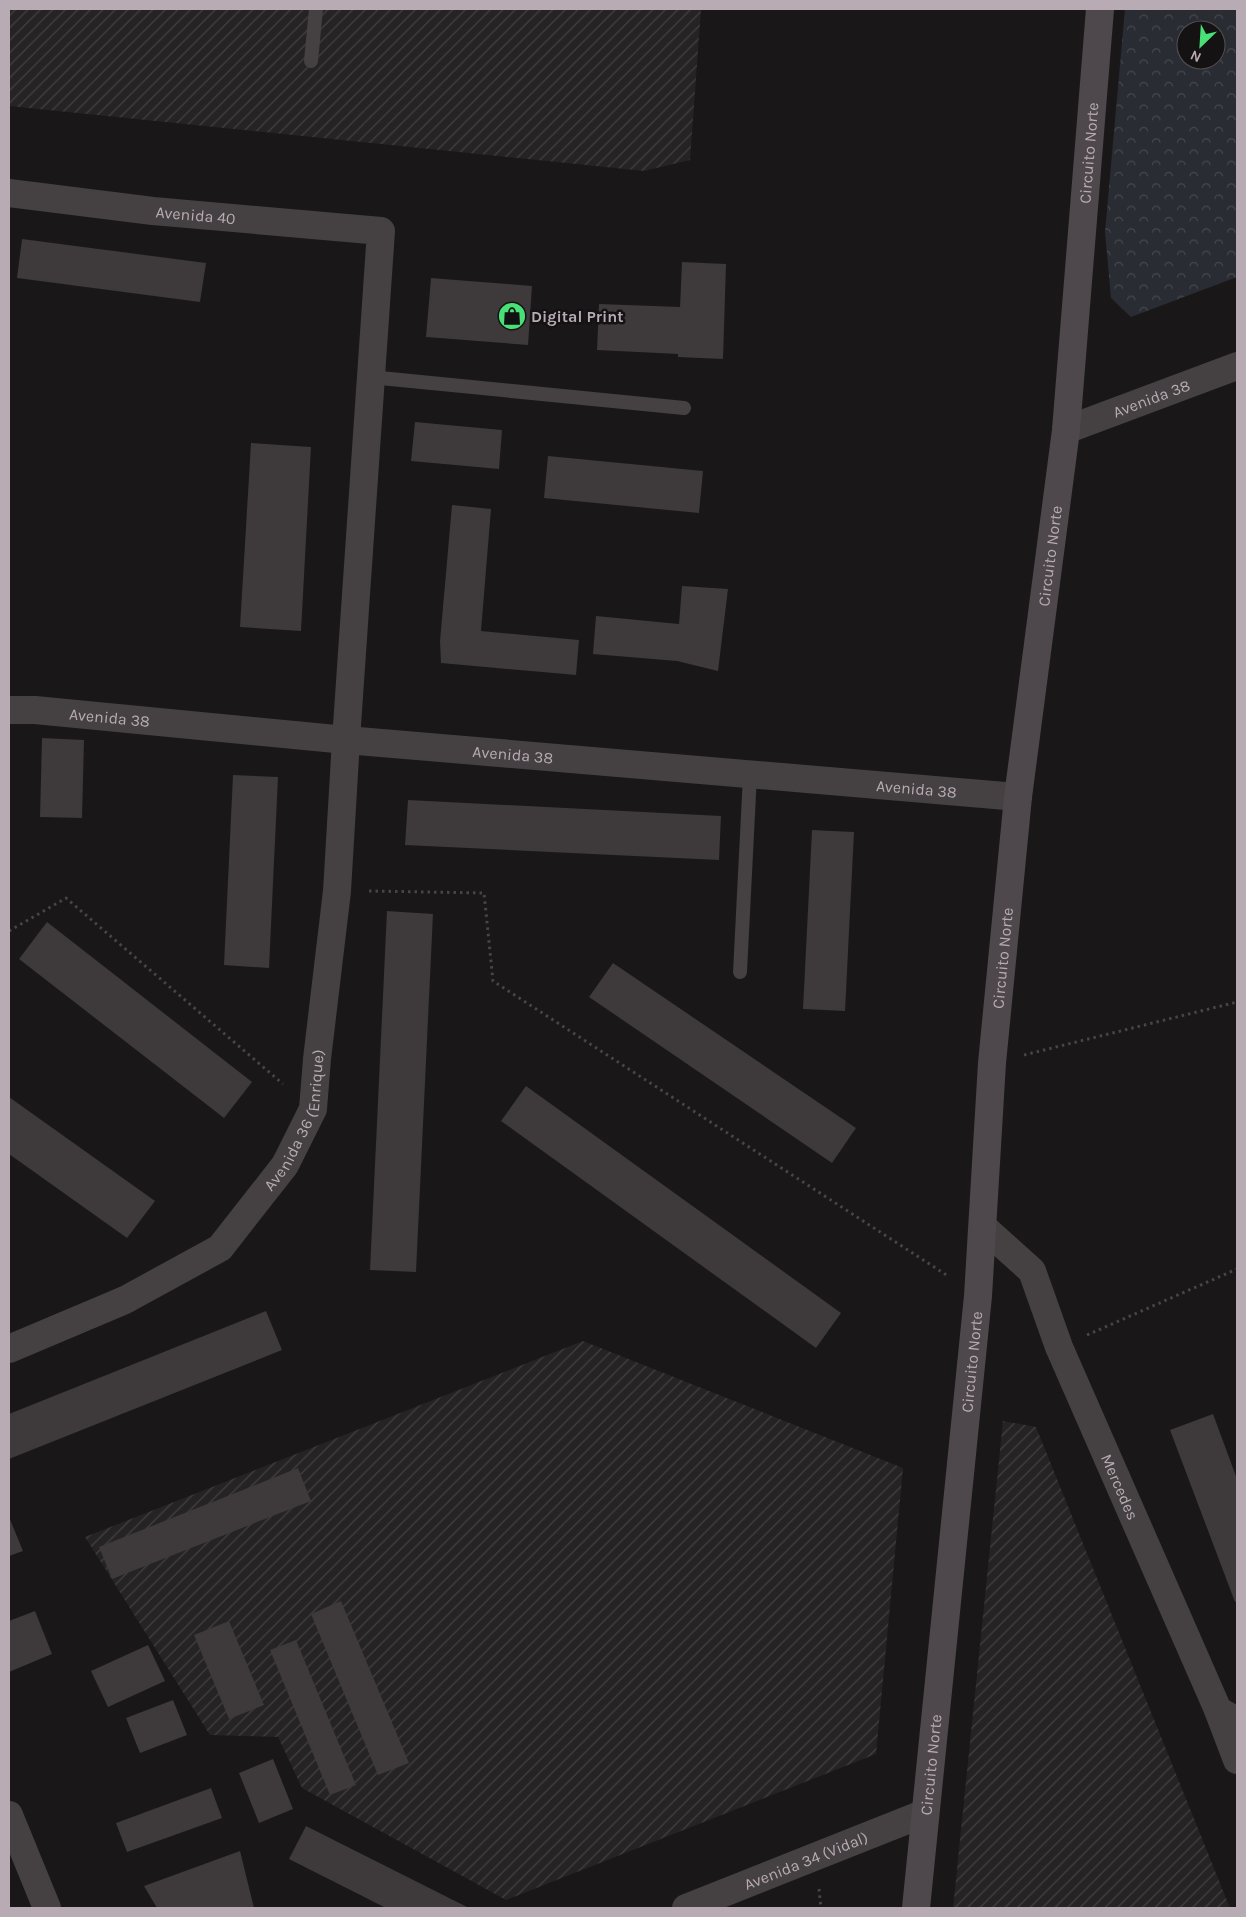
<svg xmlns="http://www.w3.org/2000/svg" width="1246" height="1917" font-family="Karla,sans-serif">
	<style>
		.industrial { fill: url(#industrial-furrows) }
		.park { fill: url(#park-crowns); fill-rule: evenodd }
		.building { fill: #3e393b }
		.lines { fill: none; stroke-linecap: round; stroke-linejoin: round }
		.path { stroke: #4a4347; stroke-width: 3; stroke-dasharray: 2.5 4; stroke-linecap: butt }
		.service { stroke: #454042; stroke-width: 14 }
		.minor { stroke: #454042; stroke-width: 28 }
		.tertiary { stroke: #454042; stroke-width: 28 }
		.secondary { stroke: #4e474b; stroke-width: 28 }
		.labels { text-anchor: middle; dominant-baseline: central; stroke-width: 5; stroke-linejoin: round; paint-order: stroke }
		.street-label { font-size: 16px; fill: #b8abb3; stroke: #141213 }
		.poi-label { font-size: 16px; font-weight: bold; fill: #b8abb3; stroke: #141213; text-anchor: start }
	</style>
	<defs>
		<pattern id="industrial-furrows" width="10" height="10" patternUnits="userSpaceOnUse" patternTransform="scale(1.25)"><rect width="10" height="10" fill="#262324"/><path d="M-1 1l2-2M0 10L10 0M9 11l2-2" fill="none" stroke="#434041"/></pattern>
		<pattern id="park-crowns" width="20" height="18" patternUnits="userSpaceOnUse" patternTransform="scale(1.25)"><rect width="20" height="18" fill="#2a2c33"/><path d="M2 6a3 3 0 1 1 6 0M12 15a3 3 0 1 1 6 0" fill="none" stroke="#47484e"/></pattern>
	</defs>
	<rect width="100%" height="100%" fill="#191718"/>
	<g class="industrial">
		<polygon points="9,9 701,9 690,160 644,171 9,106"/>
		<polygon points="583,1341 903,1468 876,1754 506,1900 302,1788 278,1737 210,1735 85,1537"/>
		<polygon points="1003,1421 1036,1427 1230,1908 953,1908"/>
	</g>
	<path class="park" d="M1125,9H1237V277L1131,317L1111,298L1105,232ZM1186,30H1216V60H1186Z"/>
	<g class="building">
		<polygon points="22,239 206,263 200,302 17,278"/>
		<polygon points="682,262 726,264 723,359 678,357 678,354 597,350 599,304 680,307"/>
		<polygon points="431,278 532,286 528,345 426,337"/>
		<polygon points="415,422 502,430 499,469 411,461"/>
		<polygon points="251,443 311,447 301,631 240,627"/>
		<polygon points="548,456 703,471 699,513 544,498"/>
		<polygon points="452,505 491,509 481,631 579,640 576,675 441,663 440,641"/>
		<polygon points="682,586 728,589 718,671 677,661 593,654 596,616 679,624"/>
		<polygon points="42,738 84,740 82,818 40,817"/>
		<polygon points="233,775 278,777 269,968 224,965"/>
		<polygon points="408,800 721,816 719,860 405,845"/>
		<polygon points="812,830 854,832 845,1011 803,1009"/>
		<polygon points="387,911 433,914 416,1272 370,1270"/>
		<polygon points="47,922 252,1082 224,1118 19,959"/>
		<polygon points="613,963 856,1128 832,1163 589,997"/>
		<polygon points="526,1086 841,1313 816,1348 501,1121"/>
		<polygon points="9,1097 155,1201 127,1238 9,1154"/>
		<polygon points="266,1311 282,1350 9,1459 9,1414"/>
		<polygon points="1213,1414 1237,1479 1237,1601 1235,1602 1170,1430"/>
		<polygon points="298,1468 311,1501 112,1579 99,1547"/>
		<polygon points="9,1517 23,1551 9,1556"/>
		<polygon points="341,1601 409,1763 378,1775 311,1614"/>
		<polygon points="35,1611 52,1654 9,1672 9,1621"/>
		<polygon points="229,1621 264,1705 229,1719 194,1635"/>
		<polygon points="296,1640 356,1785 330,1795 270,1650"/>
		<polygon points="148,1645 165,1681 108,1707 91,1671"/>
		<polygon points="173,1700 187,1735 140,1753 126,1718"/>
		<polygon points="273,1759 293,1809 259,1823 239,1773"/>
		<polygon points="211,1788 222,1818 127,1852 116,1823"/>
		<polygon points="306,1826 469,1908 386,1908 289,1859"/>
		<polygon points="240,1851 254,1908 157,1908 144,1886"/>
	</g>
	<g class="lines">
		<g class="path">
			<polyline points="369,891 484,893 493,981 948,1276"/>
			<polyline points="9,931 66,898 283,1084"/>
			<polyline points="1024,1055 1237,1002"/>
			<polyline points="1087,1335 1237,1269"/>
			<polyline points="819,1889 821,1908"/>
		</g>
		<g class="service">
			<polyline points="311,61 316,9"/>
			<polyline points="370,377 684,408"/>
			<polyline points="740,972 750,775"/>
		</g>
		<g class="minor">
			<path id="s1" d="M9,193L153,211L381,231L346,740"/>
			<polyline points="1218,1710 1237,1760"/>
			<polyline points="9,1815 47,1908"/>
			<path id="s2" d="M686,1908L925,1813"/>
		</g>
		<g class="tertiary">
			<path id="s3" d="M1066,430L1237,366"/>
			<path id="s4" d="M9,710H35L346,740L1018,797"/>
			<path id="s5" d="M983,1227L1032,1271L1059,1347L1218,1710L1237,1721"/>
			<path id="s6" d="M9,1349L125,1300L220,1248L285,1165L313,1109L317,1059L337,891L346,740"/>
		</g>
		<path class="secondary" id="s7" d="M916,1908L978,1296L992,1063L1018,797L1066,430L1100,9"/>
	</g>
	<defs>
		<symbol id="shop-disc" viewBox="-11 -11 22 22"><circle r="9.5" fill="#48e077" stroke="#141213"/><path d="M-5-2.5h2.3a2.7 3.5 0 0 1 5.4 0H5L5.5 6h-11ZM-1.5-2.5h3a1.5 2.3 0 0 0-3 0Z" fill="#111"/></symbol>
	</defs>
	<g fill-rule="evenodd">
		<use href="#shop-disc" x="496" y="300" width="32" height="32"/>
	</g>
	<g class="labels">
		<g class="street-label">
			<text stroke="none"><textPath href="#s7" startOffset="1764">Circuito Norte</textPath></text>
			<text stroke="none"><textPath href="#s1" startOffset="188">Avenida 40</textPath></text>
			<text stroke="none"><textPath href="#s3" startOffset="91">Avenida 38</textPath></text>
			<text stroke="none"><textPath href="#s7" startOffset="1359">Circuito Norte</textPath></text>
			<text stroke="none"><textPath href="#s4" startOffset="101">Avenida 38</textPath></text>
			<text stroke="none"><textPath href="#s4" startOffset="506">Avenida 38</textPath></text>
			<text stroke="none"><textPath href="#s4" startOffset="911">Avenida 38</textPath></text>
			<text stroke="none"><textPath href="#s7" startOffset="954">Circuito Norte</textPath></text>
			<text stroke="none"><textPath href="#s6" startOffset="386">Avenida 36 (Enrique)</textPath></text>
			<text stroke="none"><textPath href="#s7" startOffset="549">Circuito Norte</textPath></text>
			<text stroke="none"><textPath href="#s5" startOffset="299">Mercedes</textPath></text>
			<text stroke="none"><textPath href="#s7" startOffset="144">Circuito Norte</textPath></text>
			<text stroke="none"><textPath href="#s2" startOffset="129">Avenida 34 (Vidal)</textPath></text>
		</g>
		<g class="poi-label">
			<text x="531" y="316">Digital Print</text>
		</g>
	</g>
	<rect width="1246" height="1917" fill="none" stroke="#b8abb3" stroke-width="20"/>
	<g transform="translate(1201 45) rotate(205)"><circle r="24" fill="#141213" stroke="#564f53"/>
	<path d="M0-4L9 19L0 12L-9 19Z" fill="#48e077"/>
	<text y="-8" font-size="14" font-weight="bold" text-anchor="middle" fill="#b8abb3">N</text>
	</g>
</svg>
